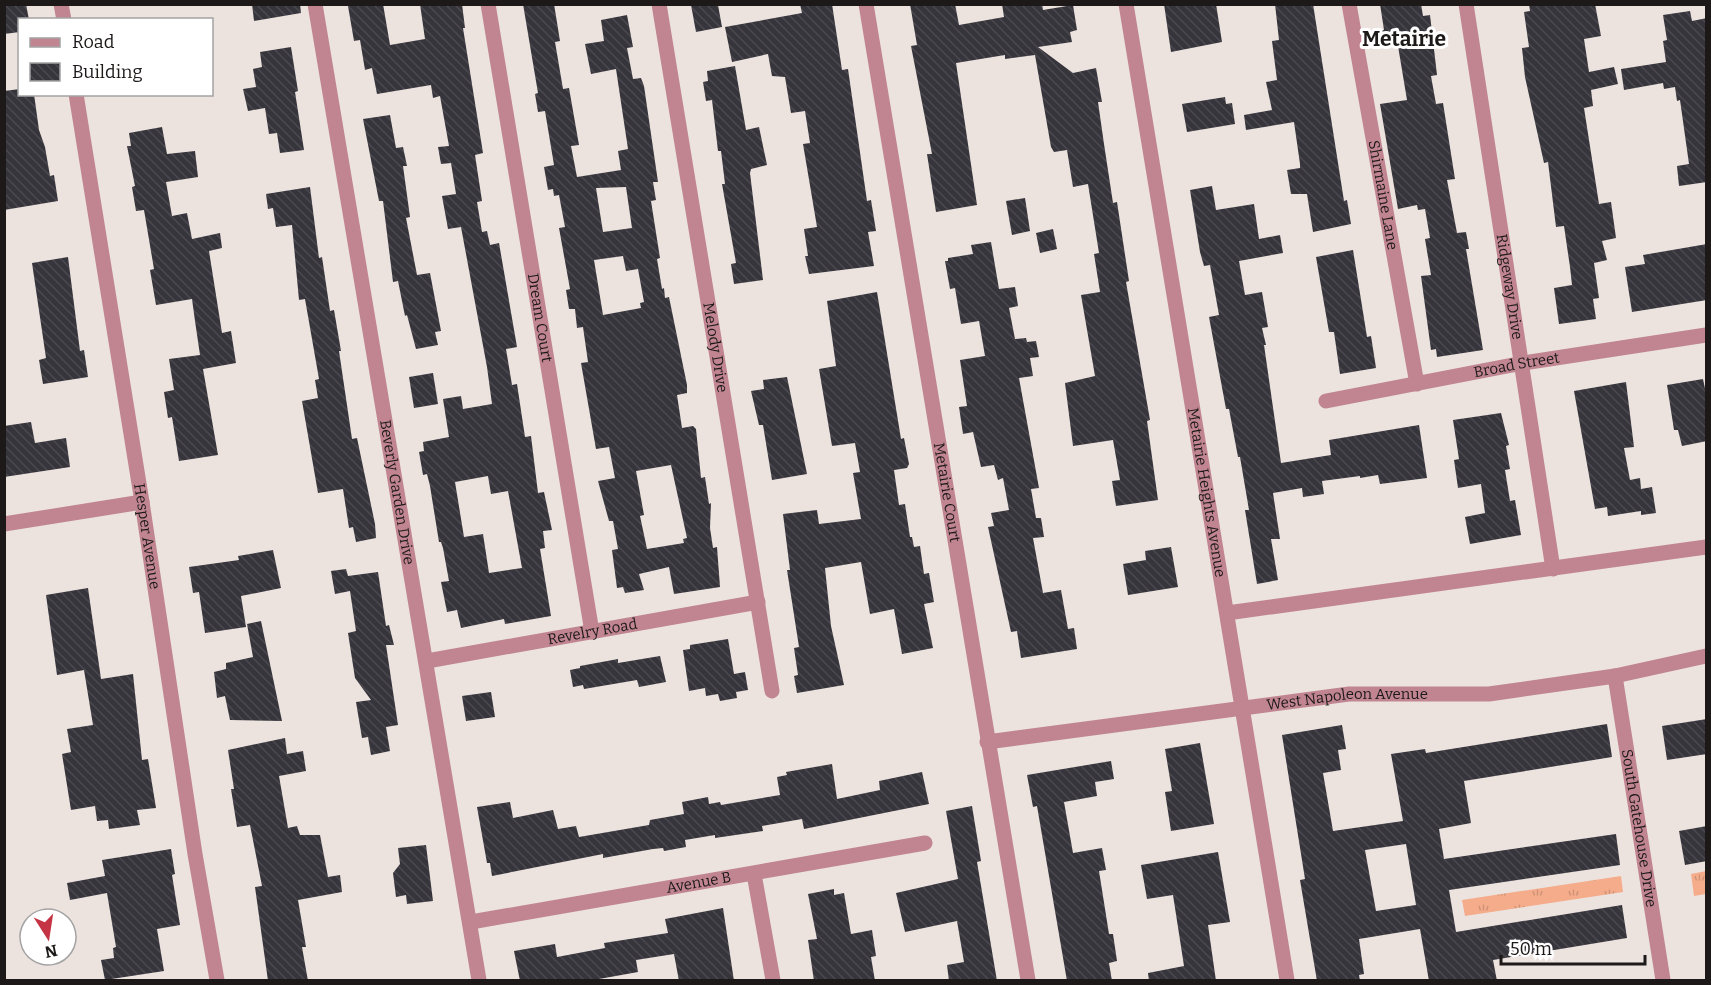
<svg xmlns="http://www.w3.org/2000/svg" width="1711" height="985" font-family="Bitter,serif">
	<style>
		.grass { fill: url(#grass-tufts) }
		.building { fill: url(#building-back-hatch); fill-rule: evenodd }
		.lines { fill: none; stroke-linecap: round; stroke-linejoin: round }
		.minor { stroke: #c18592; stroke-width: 15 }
		.labels { text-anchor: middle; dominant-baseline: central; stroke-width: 6; stroke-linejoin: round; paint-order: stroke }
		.street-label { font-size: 15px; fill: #1c1918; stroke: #fff }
		.district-label { font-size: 21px; font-weight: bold; fill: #1c1918; stroke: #fff }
	</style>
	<defs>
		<pattern id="grass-tufts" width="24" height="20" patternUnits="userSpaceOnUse" patternTransform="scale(1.5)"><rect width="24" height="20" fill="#f4ac8b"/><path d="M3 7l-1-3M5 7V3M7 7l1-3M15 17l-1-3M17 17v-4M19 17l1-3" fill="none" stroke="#d19377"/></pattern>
		<pattern id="building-back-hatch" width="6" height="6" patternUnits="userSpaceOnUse" patternTransform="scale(1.5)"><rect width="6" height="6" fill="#37353c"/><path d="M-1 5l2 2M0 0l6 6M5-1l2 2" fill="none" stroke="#4b494f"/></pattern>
	</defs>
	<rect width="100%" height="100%" fill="#ece3df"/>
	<g class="grass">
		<polygon points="1706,871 1706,894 1694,896 1691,874"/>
		<polygon points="1621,876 1623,892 1465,916 1462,900"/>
	</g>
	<g class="building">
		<polygon points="4,4 26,4 29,20 20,20 20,32 4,34"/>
		<polygon points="252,4 300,4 301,13 254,21"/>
		<path d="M351,4H383L390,45L425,39L420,4H462L465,28H463L483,153L475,155L482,201L477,202L482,232L487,231L490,245L499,243L517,347L506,349L512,385L517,384L525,437L531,436L538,493L544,492L552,530L543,531L545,548L540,549L551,616L505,624L504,619L461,628L457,610L447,612L441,582L449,581L443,548L441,542H439L430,486L427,474L423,475L419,452L424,451L423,442L449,437L443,399L461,396L463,409L492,404L487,367L461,227L448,229L442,196L456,194L451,163L441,164L438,147L449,146L440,96L433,98L431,85L377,94L372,68L365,70L360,40L354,41L348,6ZM488,476L491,494L508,491L522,568L489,573L483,534L464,537L455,482Z"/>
		<path d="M523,4H554L560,41L555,42L563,89L569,88L579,145L571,146L577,177L621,170L618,151L628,149L616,69L591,74L585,44L604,41L601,20L627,15L633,47L627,48L633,79L641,78L644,86L658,182H653L656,200L651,201L660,258L657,259L662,289L664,288L665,298L669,297L687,385V393L677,395L682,428L693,426L696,429L701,478L705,477L709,504L711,503L710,528L713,548L717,547L720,587L674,594L669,567L639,574L644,590L625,593L623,587L617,588L612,550L618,549L613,521H609L598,481L615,478L609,447L596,449L581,363L588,362L583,327L577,328L575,309H569L566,290L570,289L559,228L565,227L559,195L554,196L553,189L548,190L544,167L554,165L545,111L538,112L535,94L538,93ZM626,187L632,228L603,232L596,188ZM623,256L626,271L638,269L644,302L640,303L641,308L603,315L594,260ZM671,465L687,538L683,539L684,543L647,549L640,516L644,515L636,471Z"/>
		<polygon points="800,4 832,4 842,70 848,69 867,201 871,200 876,231 868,232 874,266 809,274 805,256 808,256 804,229 817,227 803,144 810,143 805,111 791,113 785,77 772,76 768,54 732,62 725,27 802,13"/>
		<polygon points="910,4 955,4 959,25 1004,17 1002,4 1042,4 1043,10 1073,5 1077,30 1070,32 1072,42 1038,47 1073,73 1096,68 1102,102 1098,102 1104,144 1113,203 1117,202 1129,281 1126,282 1150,420 1147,421 1158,500 1116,506 1112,481 1120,480 1113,440 1073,446 1065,383 1095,376 1081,295 1100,292 1094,254 1099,253 1088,184 1073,187 1067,150 1054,152 1051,147 1035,55 1005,59 1005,55 956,63 977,205 936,212 927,154 932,154 911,46 917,45"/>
		<polygon points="1164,4 1216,4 1222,42 1171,52"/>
		<polygon points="1275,4 1313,4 1344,201 1347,200 1351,224 1313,232 1307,194 1291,194 1287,170 1300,168 1300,164 1294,122 1246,130 1244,115 1272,110 1266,82 1277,80 1272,41 1279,40"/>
		<polygon points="1380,4 1421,4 1423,16 1430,15 1437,75 1431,76 1436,104 1443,103 1455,179 1447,180 1457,233 1466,232 1469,249 1466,249 1483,350 1437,357 1436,349 1431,350 1421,276 1431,275 1425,239 1430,238 1425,209 1418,210 1417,205 1398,209 1380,104 1407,100 1398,46 1383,48 1380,31 1384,30"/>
		<polygon points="1529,4 1595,4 1601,36 1584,39 1589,72 1614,67 1618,84 1591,90 1593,106 1584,108 1599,204 1611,202 1616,238 1602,241 1607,260 1594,263 1599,298 1593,299 1596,319 1559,324 1554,288 1572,285 1570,267 1564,226 1556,227 1548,162 1544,163 1525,77 1522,48 1529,47 1524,12 1530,11"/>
		<polygon points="691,5 718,5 722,27 696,32"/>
		<polygon points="1690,11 1692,21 1707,18 1707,182 1679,186 1677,166 1689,164 1680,100 1677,101 1675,87 1664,89 1663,83 1624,90 1621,69 1666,62 1663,41 1667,40 1663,15"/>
		<polygon points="291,47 298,91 295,92 304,150 280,153 277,133 269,134 265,108 248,111 243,89 256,87 253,69 262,67 260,52"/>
		<polygon points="735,66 746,130 759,127 767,165 751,169 750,173 763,280 734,284 731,264 736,263 722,184 725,184 721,151 718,151 712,100 706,101 703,82 708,81 707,71"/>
		<polygon points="20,89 20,94 34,94 39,130 45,147 50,176 54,175 58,201 4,210 4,91"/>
		<polygon points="1225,97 1226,104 1232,103 1235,124 1187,132 1182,104"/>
		<polygon points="390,115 396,148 403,147 407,166 403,166 410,217 406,218 417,275 430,273 441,331 435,332 438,345 416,349 407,315 405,316 398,281 393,282 383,201 379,201 363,119"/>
		<polygon points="162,127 167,154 195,151 198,177 166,182 172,216 187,213 192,239 220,233 222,248 209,251 222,333 231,331 236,363 203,369 218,455 179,461 172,417 168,418 164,392 174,390 169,359 200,355 195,321 192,299 156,305 150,270 154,269 144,210 136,211 132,187 135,186 127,146 131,146 129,133"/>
		<polygon points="1212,186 1216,210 1254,204 1259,239 1280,235 1283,253 1239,261 1245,295 1262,292 1268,327 1262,328 1266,345 1264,345 1281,463 1331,455 1329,440 1419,425 1427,478 1380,484 1378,475 1360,478 1360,476 1322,481 1324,494 1303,497 1302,488 1273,493 1280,539 1271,539 1278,580 1257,584 1245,510 1249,510 1240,457 1238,457 1229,409 1226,409 1209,317 1219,315 1210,265 1204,266 1200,252 1190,190"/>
		<polygon points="310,187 319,258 322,257 330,311 334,310 341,351 339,351 352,439 357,438 375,524 376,538 356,542 353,527 349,528 343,489 318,493 302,401 318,398 315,380 319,379 305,299 299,300 292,225 276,227 273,208 268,209 266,194"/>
		<polygon points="1025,198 1030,231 1012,235 1006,201"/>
		<polygon points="1053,229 1057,249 1040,253 1036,233"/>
		<polygon points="991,242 999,289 1015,287 1018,306 1009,308 1015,339 1026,338 1027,342 1036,341 1039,357 1030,358 1033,376 1019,378 1039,488 1031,489 1036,518 1041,518 1044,537 1033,538 1043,593 1061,590 1068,629 1074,628 1077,649 1021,658 1017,631 1011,632 988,527 994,526 991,513 1009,510 1003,478 998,480 994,465 981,467 973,432 963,434 959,407 967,406 960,360 985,356 979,321 961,324 955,288 950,289 945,261 948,261 948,258 973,254 971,245"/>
		<polygon points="1707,244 1707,300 1632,312 1625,267 1645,264 1643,255"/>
		<polygon points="1353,250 1367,337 1371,336 1376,368 1340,374 1334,332 1329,332 1316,257"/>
		<polygon points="68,257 80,351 84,350 88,377 43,384 39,360 46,358 32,263"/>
		<polygon points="877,292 901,439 904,438 909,464 907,468 894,470 899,505 905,504 910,537 912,537 914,547 920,546 924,574 929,573 934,602 924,604 933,648 902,654 894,609 870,614 861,562 825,568 831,626 844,685 797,693 794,676 798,675 794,648 799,647 787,570 790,570 783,514 817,510 819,524 861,519 853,473 860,472 855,443 832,446 819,369 836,366 827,301"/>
		<polygon points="433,373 438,404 414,408 409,377"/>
		<polygon points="787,377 807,474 772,480 763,425 759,425 751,391 764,389 763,380"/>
		<polygon points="1703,379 1707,398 1707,441 1682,446 1678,430 1674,430 1667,385"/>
		<polygon points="1626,382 1634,447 1624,448 1630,480 1640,478 1641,489 1652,487 1656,513 1641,515 1641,511 1608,516 1607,507 1595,509 1574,391"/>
		<polygon points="1501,413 1509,445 1506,446 1510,469 1505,470 1510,501 1515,500 1521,535 1470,544 1465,517 1485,513 1481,484 1458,488 1454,460 1459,459 1453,420"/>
		<polygon points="31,422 35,443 66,438 70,467 4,477 4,426"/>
		<polygon points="1171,547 1178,587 1128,595 1123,564 1146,560 1145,551"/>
		<polygon points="273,550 281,588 241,596 246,627 205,633 199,592 193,593 189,567 239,560 238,556"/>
		<polygon points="346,569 348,576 378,572 386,626 389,625 394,645 386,645 398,725 386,727 390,751 371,755 368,737 362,738 356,702 371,700 355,678 348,633 356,631 350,591 335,594 331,571"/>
		<polygon points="88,588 101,679 133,674 142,760 148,759 156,808 137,810 140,825 109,829 108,820 97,821 95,806 71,810 62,754 71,752 67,729 93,725 84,670 57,675 46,595"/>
		<polygon points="261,621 282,721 230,720 225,696 217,698 214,672 226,669 226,663 253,657 247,624"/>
		<polygon points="728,639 734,674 745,672 748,690 736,692 737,698 720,701 718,694 706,696 705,688 689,691 683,650 690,649 690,645"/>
		<polygon points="660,656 666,682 639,687 637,680 584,689 583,685 573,687 570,670 580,668 580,666 618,659 618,663"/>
		<polygon points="491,692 495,717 466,721 462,696"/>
		<polygon points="1707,719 1707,754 1667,760 1662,726"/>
		<path d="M1607,724L1612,757L1464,781L1471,823L1439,829L1444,859L1616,834L1620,865L1449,890L1456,932L1622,905L1627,938L1493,960L1497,981H1429L1420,929L1359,939L1364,974L1359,975L1360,981H1317L1300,880L1305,879L1282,735L1342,725L1346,749L1338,750L1341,770L1323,773L1333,831L1403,821L1391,754L1425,749L1426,753ZM1406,844L1416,905L1376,911L1365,850Z"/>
		<polygon points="285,738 287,754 303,751 306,771 279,776 288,828 297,826 300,835 320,835 328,877 340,875 342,892 298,900 306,947 302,947 308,981 268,981 255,887 262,886 250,825 237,827 231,789 234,789 228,750"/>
		<polygon points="1200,743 1214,824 1171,831 1165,792 1172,791 1165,749"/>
		<polygon points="1111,761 1114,779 1095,782 1097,796 1064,802 1073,853 1102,848 1106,870 1099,871 1109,934 1113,934 1117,961 1109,963 1112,981 1067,981 1037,806 1033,807 1027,775"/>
		<polygon points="832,764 837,799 880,790 879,781 922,772 929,804 804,829 802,819 762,826 763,831 715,838 715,835 685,840 686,847 664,851 663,848 653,849 603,858 603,854 492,876 490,863 487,863 477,807 510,802 513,818 553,810 558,829 576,826 579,837 649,825 650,820 684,814 682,802 708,797 709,804 720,802 721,805 780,795 777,777 787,775 786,772"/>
		<polygon points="972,806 981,861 977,862 997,981 949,981 947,965 964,962 957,921 905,932 896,893 958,879 946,811"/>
		<polygon points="1707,826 1707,861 1685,865 1679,831"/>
		<polygon points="426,845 433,901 407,904 406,895 396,897 393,873 400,864 398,848"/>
		<polygon points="171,849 175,874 172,875 180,925 157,929 164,971 105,980 101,960 114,958 113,948 116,947 107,893 70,900 67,883 105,876 102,860"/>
		<polygon points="1218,852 1230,922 1208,925 1216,981 1149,981 1148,973 1184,966 1173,895 1147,899 1141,865"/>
		<polygon points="834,889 834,895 844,893 851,934 872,930 876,956 871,957 875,981 814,981 808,940 817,939 808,894"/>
		<polygon points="723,908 734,981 679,981 674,954 636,960 638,972 588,981 520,981 514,951 555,944 557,957 605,948 604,943 668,933 665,919"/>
	</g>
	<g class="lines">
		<g class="minor">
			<polyline points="61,4 64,20"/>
			<path id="s1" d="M315,4L479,980"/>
			<path id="s2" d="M488,4L592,632"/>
			<path id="s3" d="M659,4L772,691"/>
			<path id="s4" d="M866,4L1028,980"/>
			<path id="s5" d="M1126,4L1287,980"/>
			<path id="s6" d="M1349,4L1417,384"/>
			<path id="s7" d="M1466,4L1553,569"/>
			<path id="s8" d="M76,94L142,502L195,854L217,980"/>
			<path id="s9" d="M1326,401L1523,363L1706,335"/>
			<polyline points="4,524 142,502"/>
			<polyline points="1227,613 1706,547"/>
			<path id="s10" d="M427,661L758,602"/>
			<path id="s11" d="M1615,676L1663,980"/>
			<path id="s12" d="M987,742L1349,694H1489L1615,676L1706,656"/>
			<polyline points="754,874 773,980"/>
			<path id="s13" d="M471,922L925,843"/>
		</g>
	</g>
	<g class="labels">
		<g class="street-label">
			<text stroke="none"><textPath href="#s6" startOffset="194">Shirmaine Lane</textPath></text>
			<text stroke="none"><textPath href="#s7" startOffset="286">Ridgeway Drive</textPath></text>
			<text stroke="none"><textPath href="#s2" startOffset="318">Dream Court</textPath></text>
			<text stroke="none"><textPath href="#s3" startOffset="348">Melody Drive</textPath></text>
			<text stroke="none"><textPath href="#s9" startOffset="194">Broad Street</textPath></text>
			<text stroke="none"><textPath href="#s1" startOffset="495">Beverly Garden Drive</textPath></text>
			<text stroke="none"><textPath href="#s5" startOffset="495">Metairie Heights Avenue</textPath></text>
			<text stroke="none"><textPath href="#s4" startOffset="495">Metairie Court</textPath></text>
			<text stroke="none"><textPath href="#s8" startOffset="448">Hesper Avenue</textPath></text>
			<text stroke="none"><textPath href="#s10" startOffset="168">Revelry Road</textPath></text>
			<text stroke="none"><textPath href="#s12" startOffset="363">West Napoleon Avenue</textPath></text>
			<text stroke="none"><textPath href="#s11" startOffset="154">South Gatehouse Drive</textPath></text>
			<text stroke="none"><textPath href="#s13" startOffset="231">Avenue B</textPath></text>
		</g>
		<g class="district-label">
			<text x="1404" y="39">Metairie</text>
		</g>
	</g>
	<rect width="1711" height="985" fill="none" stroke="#1c1918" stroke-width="12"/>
	<rect x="18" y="18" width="195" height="78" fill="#ffffff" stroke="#a4a3a3" stroke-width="1.5"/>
	<rect x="30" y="38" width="30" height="9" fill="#c18592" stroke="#a4a3a3" stroke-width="1.5"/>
	<text x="72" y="48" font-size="18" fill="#1c1918">Road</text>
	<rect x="30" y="63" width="30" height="18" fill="url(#building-back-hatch)" stroke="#a4a3a3" stroke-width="1.5"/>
	<text x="72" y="78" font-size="18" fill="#1c1918">Building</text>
	<g transform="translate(48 937) rotate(168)"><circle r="28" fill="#ffffff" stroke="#a4a3a3" stroke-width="1.5"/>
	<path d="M0-4.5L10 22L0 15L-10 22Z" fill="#c43444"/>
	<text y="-9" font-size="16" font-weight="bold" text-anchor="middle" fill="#1c1918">N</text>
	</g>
	<path d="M1501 955v9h144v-9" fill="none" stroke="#1c1918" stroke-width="3"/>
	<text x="1510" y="955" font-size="18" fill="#1c1918" stroke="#ffffff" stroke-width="4.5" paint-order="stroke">50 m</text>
</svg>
